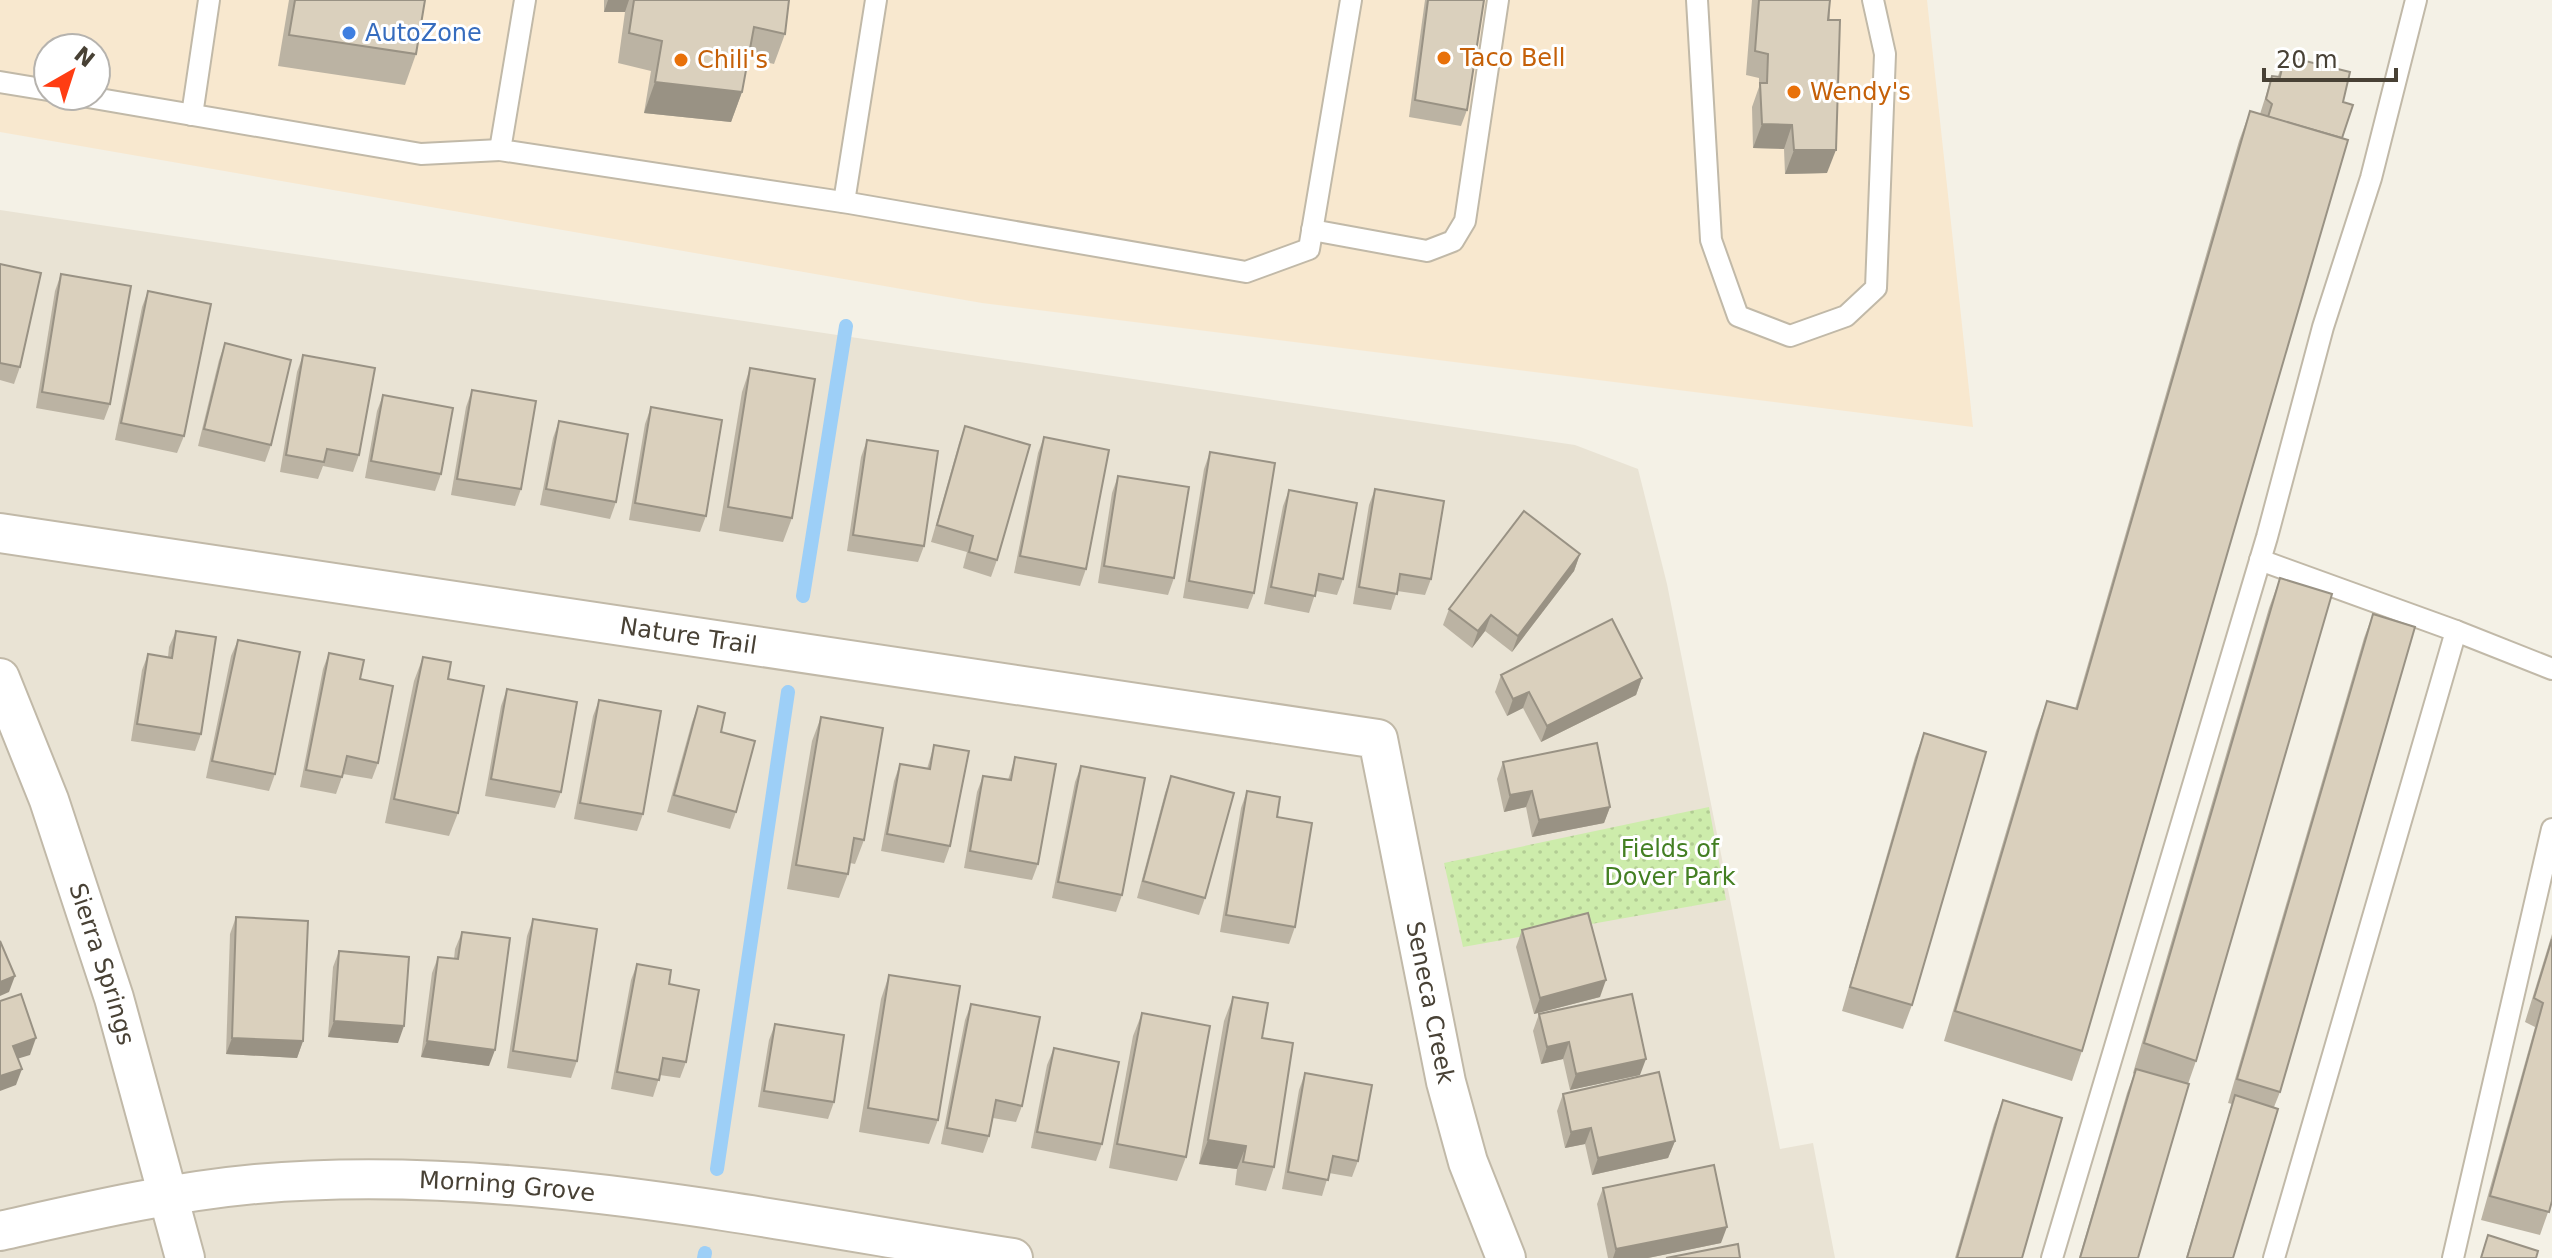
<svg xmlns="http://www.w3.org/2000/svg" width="2552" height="1258" font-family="'DejaVu Sans',sans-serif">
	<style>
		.residential { fill: #e9e3d4 }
		.commercial { fill: #f8e8cf; fill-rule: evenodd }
		.park { fill: url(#park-dots) }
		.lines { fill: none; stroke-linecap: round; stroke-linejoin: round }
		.stream { stroke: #9dcff7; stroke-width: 14 }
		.service-casing { stroke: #c1b9a8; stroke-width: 24 }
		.minor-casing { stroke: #c1b9a8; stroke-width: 42 }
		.service { stroke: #fff; stroke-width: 20 }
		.minor { stroke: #fff; stroke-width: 38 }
		.wall { fill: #bbb3a3 }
		.shaded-wall { fill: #999284 }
		.building { fill: #dad0bd; stroke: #999284; stroke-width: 2 }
		.shop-dot { fill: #3f7fe0; stroke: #fff; stroke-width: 3 }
		.food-dot { fill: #e8710a; stroke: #fff; stroke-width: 3 }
		.labels { text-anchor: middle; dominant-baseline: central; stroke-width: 6; stroke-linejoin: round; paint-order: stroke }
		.shop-label { font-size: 24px; fill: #366cbe; stroke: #fff; text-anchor: start }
		.food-label { font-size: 24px; fill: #c56008; stroke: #fff; text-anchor: start }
		.street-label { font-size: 24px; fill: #484135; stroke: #fff }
		.park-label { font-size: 24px; fill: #437f22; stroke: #fff }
	</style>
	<defs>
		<pattern id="park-dots" width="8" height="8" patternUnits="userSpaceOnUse" patternTransform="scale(2)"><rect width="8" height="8" fill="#cdecab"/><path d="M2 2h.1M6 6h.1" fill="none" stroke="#b2cc94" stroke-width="1.8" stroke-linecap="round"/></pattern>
	</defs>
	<rect width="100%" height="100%" fill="#f4f1e6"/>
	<polygon class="residential" points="0,210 1575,445 1638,469 1667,584 1780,1149 1813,1143 1835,1258 0,1258"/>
	<path class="commercial" d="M0,0H1927L1973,427L982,303L0,132ZM48,48H96V96H48Z"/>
	<polygon class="park" points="1709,807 1726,900 1463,947 1444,863"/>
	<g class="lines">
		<g class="stream">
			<polyline points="803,596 846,326"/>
			<polyline points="717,1169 788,692"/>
			<polyline points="704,1258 705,1253"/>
		</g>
		<defs>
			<g id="service">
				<polyline points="525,0 500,150 849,203 1246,272 1309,249 1351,0"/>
				<polyline points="1697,0 1711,240 1738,316 1790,336 1846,316 1876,288 1885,54 1873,0"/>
				<polyline points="0,82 48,90"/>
				<polyline points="82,96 421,154 500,150"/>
				<polyline points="192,115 209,0"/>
				<polyline points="844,202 876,0"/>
				<polyline points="1312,230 1427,251 1453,241 1465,221 1498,0"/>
				<polyline points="2260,560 2456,631 2274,1258"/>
				<polyline points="2456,631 2552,669"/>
				<polyline points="2052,1258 2267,537 2323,327 2371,178 2416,0"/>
				<polyline points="2453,1258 2552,829"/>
			</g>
			<g id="minor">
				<path id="s1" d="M0,533L1378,739L1446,1082L1468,1162L1506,1258"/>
				<path id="s2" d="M0,678L49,800L114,998L185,1258"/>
				<path id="s3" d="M0,1231C85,1212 169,1192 256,1184C503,1162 768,1220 1013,1258"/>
			</g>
		</defs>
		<use href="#service" class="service-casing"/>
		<use href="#minor" class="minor-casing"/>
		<use href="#service" class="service"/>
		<use href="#minor" class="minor"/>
	</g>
	<g class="wall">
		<polygon points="289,0 425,0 416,54 405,85 278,66"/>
		<polygon points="604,0 789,0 785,34 774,64 748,58 742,92 731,122 644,113 651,71 618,63 625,12 604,12"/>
		<polygon points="1425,0 1484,0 1467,110 1461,126 1409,117"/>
		<polygon points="1752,0 1830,0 1827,173 1785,174 1784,149 1753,148 1752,107 1759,87 1759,78 1746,75"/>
		<polygon points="2285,56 2343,102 2342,138 2082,1051 2072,1081 1944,1041 2036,731 2047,701 2075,709 2239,141 2250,111 2260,114 2272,76 2278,76"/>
		<polygon points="0,264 20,367 14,384 0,380"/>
		<polygon points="61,274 110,404 104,420 36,408 55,291"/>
		<polygon points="148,291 184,436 177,453 115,440 142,307"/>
		<polygon points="225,343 271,445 265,462 198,446 219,360"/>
		<polygon points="303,355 359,455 353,472 323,466 318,479 280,472 297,372"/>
		<polygon points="750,368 792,518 783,542 719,531 742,392"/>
		<polygon points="472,390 521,489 515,506 451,495 466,407"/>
		<polygon points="383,395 441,474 435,491 365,478 377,411"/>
		<polygon points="651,407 706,516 700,532 629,520 645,424"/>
		<polygon points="559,421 616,502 610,519 540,505 553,438"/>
		<polygon points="965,426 997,560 991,577 963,568 967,552 931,542 959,443"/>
		<polygon points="1044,437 1086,569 1080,586 1014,573 1038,453"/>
		<polygon points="867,440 924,546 918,562 847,551 861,457"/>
		<polygon points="1210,452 1254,593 1248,609 1183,598 1204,469"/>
		<polygon points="1118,476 1174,578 1168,595 1098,583 1112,493"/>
		<polygon points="1375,489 1431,579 1425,595 1397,591 1391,610 1353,604 1369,505"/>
		<polygon points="1289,490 1343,579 1337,595 1316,591 1309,613 1264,604 1283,506"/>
		<polygon points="1580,554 1574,571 1512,652 1485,631 1472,648 1443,625 1449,609"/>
		<polygon points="2280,578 2196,1061 2188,1084 2138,1258 2079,1258 2127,1093 2134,1074 2133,1073 2269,608"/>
		<polygon points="2373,614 2280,1092 2274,1107 2233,1258 2186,1258 2232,1104 2228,1103 2364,638"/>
		<polygon points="176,631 201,734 195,751 131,741 142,670 148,654 168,657 169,647"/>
		<polygon points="238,640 275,774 269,791 206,778 231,656"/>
		<polygon points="329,653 360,679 378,763 372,779 343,774 336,794 300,787 323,669"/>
		<polygon points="423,657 448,679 458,813 449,836 385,823 414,681"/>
		<polygon points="1501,675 1642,678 1636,695 1541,742 1523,708 1507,716 1495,692"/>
		<polygon points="507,689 561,792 555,808 485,796 501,706"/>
		<polygon points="599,700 643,814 637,831 574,819 593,716"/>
		<polygon points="698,706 721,732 736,812 730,829 667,812 692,722"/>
		<polygon points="821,717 864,840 855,864 850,863 848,874 839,898 787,889 812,741"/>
		<polygon points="1924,733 1912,1005 1903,1029 1842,1011 1915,757"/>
		<polygon points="934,745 950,846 944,863 881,851 894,781 900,764 927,769"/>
		<polygon points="1015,757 1038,864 1032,880 964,868 977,792 983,776 1008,780"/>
		<polygon points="1503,762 1610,807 1604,823 1532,837 1526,807 1504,812 1497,779"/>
		<polygon points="1081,766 1122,895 1116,912 1052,898 1075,782"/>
		<polygon points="1171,776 1205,898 1199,915 1137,898 1165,793"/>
		<polygon points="1247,791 1277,817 1295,927 1289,944 1220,932 1241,808"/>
		<polygon points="236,917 303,1041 297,1058 226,1054 230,934"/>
		<polygon points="533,919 577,1061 571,1078 507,1068 527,936"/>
		<polygon points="1522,930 1600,997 1534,1014 1516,947"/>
		<polygon points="462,932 489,1066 421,1057 432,973 438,957 454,959 455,949"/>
		<polygon points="2552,934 2552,1201 2540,1235 2481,1220 2535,1027 2525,1022"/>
		<polygon points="339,951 398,1043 328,1037 333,967"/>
		<polygon points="637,964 669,984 686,1062 680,1078 660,1075 653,1097 611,1089 631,980"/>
		<polygon points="889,975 938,1120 929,1144 859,1132 881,999"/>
		<polygon points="1233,997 1262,1038 1274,1167 1266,1191 1235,1185 1237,1169 1199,1164 1224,1021"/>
		<polygon points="971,1004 1022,1106 1016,1122 993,1118 989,1136 983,1153 941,1144 965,1020"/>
		<polygon points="1142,1013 1186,1157 1177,1181 1109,1168 1133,1036"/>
		<polygon points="1539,1014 1640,1075 1570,1090 1563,1059 1541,1064 1533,1031"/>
		<polygon points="775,1024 834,1102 828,1119 758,1107 769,1040"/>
		<polygon points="1054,1048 1102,1144 1096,1161 1031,1148 1047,1065"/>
		<polygon points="1305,1073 1358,1161 1352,1177 1329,1173 1322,1196 1282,1189 1299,1090"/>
		<polygon points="1563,1094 1675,1141 1668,1158 1592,1175 1585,1144 1565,1148 1557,1111"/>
		<polygon points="2003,1100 2022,1258 1955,1258 1994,1124"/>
		<polygon points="1603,1188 1721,1243 1648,1258 1608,1258 1597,1204"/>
	</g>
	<g class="shaded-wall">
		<polygon points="608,0 629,0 625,12 604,12"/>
		<polygon points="655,82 742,92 731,122 644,113"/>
		<polygon points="1762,124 1792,125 1784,149 1753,148"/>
		<polygon points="1794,150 1836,150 1827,173 1785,174"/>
		<polygon points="1580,554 1574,571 1512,652 1518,636"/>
		<polygon points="1491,615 1485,631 1472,648 1478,631"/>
		<polygon points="1642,678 1636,695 1541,742 1547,726"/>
		<polygon points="1529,692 1523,708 1507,716 1513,699"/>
		<polygon points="1532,791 1526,807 1504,812 1510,795"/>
		<polygon points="1610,807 1604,823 1532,837 1539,820"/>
		<polygon points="15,976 9,992 0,996 0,982"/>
		<polygon points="1606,980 1600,997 1534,1014 1540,998"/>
		<polygon points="334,1021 404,1026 398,1043 328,1037"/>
		<polygon points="36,1038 30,1055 7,1062 13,1046"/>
		<polygon points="232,1038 303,1041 297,1058 226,1054"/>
		<polygon points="427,1041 495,1050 489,1066 421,1057"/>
		<polygon points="1569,1042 1563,1059 1541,1064 1547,1047"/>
		<polygon points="1646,1059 1640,1075 1570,1090 1576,1074"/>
		<polygon points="22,1069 16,1085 0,1091 0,1076"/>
		<polygon points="1591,1128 1585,1144 1565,1148 1571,1132"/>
		<polygon points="1208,1140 1246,1146 1237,1169 1199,1164"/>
		<polygon points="1675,1141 1668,1158 1592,1175 1598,1158"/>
		<polygon points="1727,1227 1721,1243 1648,1258 1613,1258 1616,1249"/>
	</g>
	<g class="building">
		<polygon points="295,0 425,0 416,54 289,35"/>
		<polygon points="634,0 789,0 785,34 754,27 742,92 655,82 662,41 629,33"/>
		<polygon points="1428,0 1484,0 1467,110 1415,100"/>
		<polygon points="1759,0 1830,0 1828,20 1840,20 1836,150 1794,150 1792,125 1762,124 1760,83 1767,83 1768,54 1755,51"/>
		<polygon points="2285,56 2350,72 2343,102 2353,105 2342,138 2268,117 2272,104 2266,99 2272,76 2280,77"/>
		<polygon points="2250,111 2348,140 2082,1051 1955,1011 2047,701 2077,709"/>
		<polygon points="0,264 41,273 20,367 0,363"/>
		<polygon points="61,274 131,286 110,404 42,392"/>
		<polygon points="148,291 211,304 184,436 121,423"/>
		<polygon points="225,343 291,360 271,445 204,429"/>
		<polygon points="303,355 375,368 359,455 327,449 324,462 286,455"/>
		<polygon points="750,368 815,379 792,518 728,507"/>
		<polygon points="472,390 536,401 521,489 457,479"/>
		<polygon points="383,395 453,408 441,474 371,461"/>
		<polygon points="651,407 722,420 706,516 635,503"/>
		<polygon points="559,421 628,434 616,502 546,489"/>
		<polygon points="965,426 1030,445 997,560 969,552 973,536 937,525"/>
		<polygon points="1044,437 1109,450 1086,569 1020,556"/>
		<polygon points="867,440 938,451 924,546 853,535"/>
		<polygon points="1210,452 1275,463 1254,593 1189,581"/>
		<polygon points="1118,476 1189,487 1174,578 1104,566"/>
		<polygon points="1375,489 1444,501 1431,579 1400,574 1397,594 1359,587"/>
		<polygon points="1289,490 1357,503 1343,579 1319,574 1315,596 1271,587"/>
		<polygon points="1524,511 1580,554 1518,636 1491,615 1478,631 1449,609"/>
		<polygon points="2280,578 2332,594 2196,1061 2144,1043"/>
		<polygon points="2373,614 2415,627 2280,1092 2237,1079"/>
		<polygon points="1612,619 1642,678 1547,726 1529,692 1513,699 1501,675"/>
		<polygon points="176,631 216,637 201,734 137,724 148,654 172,658"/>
		<polygon points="238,640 300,652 275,774 212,761"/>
		<polygon points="329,653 364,660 360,679 393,686 378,763 347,756 342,777 306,770"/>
		<polygon points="423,657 451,662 448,679 484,686 458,813 394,799"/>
		<polygon points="507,689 577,702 561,792 491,779"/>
		<polygon points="599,700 661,711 643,814 580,803"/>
		<polygon points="698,706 725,713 721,732 755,741 736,812 674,795"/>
		<polygon points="821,717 883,728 864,840 854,838 848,874 796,865"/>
		<polygon points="1924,733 1986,752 1912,1005 1850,987"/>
		<polygon points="1597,743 1610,807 1539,820 1532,791 1510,795 1503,762"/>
		<polygon points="934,745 969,751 950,846 887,834 900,764 930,769"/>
		<polygon points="1015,757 1056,764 1038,864 970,851 983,776 1011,780"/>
		<polygon points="1081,766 1145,778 1122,895 1058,882"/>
		<polygon points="1171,776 1234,793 1205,898 1143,881"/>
		<polygon points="1247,791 1280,797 1277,817 1312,823 1295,927 1226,915"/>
		<polygon points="1588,913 1606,980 1540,998 1522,930"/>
		<polygon points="236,917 308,921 303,1041 232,1038"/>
		<polygon points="533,919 597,929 577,1061 513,1051"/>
		<polygon points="462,932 510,938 495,1050 427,1041 438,957 458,959"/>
		<polygon points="2552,939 2552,1201 2549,1212 2490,1196 2543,1003 2534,998"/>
		<polygon points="0,941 15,976 0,982"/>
		<polygon points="339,951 409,957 404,1026 334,1021"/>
		<polygon points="637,964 671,970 669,984 699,990 686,1062 663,1058 659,1080 617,1072"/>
		<polygon points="889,975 960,986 938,1120 868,1108"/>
		<polygon points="21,994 36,1038 13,1046 22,1069 0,1076 0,1001"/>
		<polygon points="1632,994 1646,1059 1576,1074 1569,1042 1547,1047 1539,1014"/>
		<polygon points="1233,997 1268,1003 1262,1038 1293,1043 1274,1167 1243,1162 1246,1146 1208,1140"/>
		<polygon points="971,1004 1040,1017 1022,1106 996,1100 989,1136 947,1128"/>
		<polygon points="1142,1013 1210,1026 1186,1157 1117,1144"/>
		<polygon points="775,1024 844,1035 834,1102 764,1091"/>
		<polygon points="1054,1048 1119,1062 1102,1144 1037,1132"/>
		<polygon points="2136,1069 2189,1084 2138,1258 2080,1258"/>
		<polygon points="1659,1072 1675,1141 1598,1158 1591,1128 1571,1132 1563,1094"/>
		<polygon points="1305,1073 1372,1085 1358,1161 1333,1156 1328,1180 1288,1172"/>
		<polygon points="2235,1095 2278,1109 2233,1258 2187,1258"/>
		<polygon points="2003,1100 2062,1118 2022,1258 1957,1258"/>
		<polygon points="1714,1165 1727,1227 1616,1249 1603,1188"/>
		<polygon points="2488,1235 2538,1251 2536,1258 2481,1258"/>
		<polygon points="1738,1244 1740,1258 1666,1258"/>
	</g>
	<circle class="shop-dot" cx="349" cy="33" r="8"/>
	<g class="food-dot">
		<circle cx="1444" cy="58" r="8"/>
		<circle cx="681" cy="60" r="8"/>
		<circle cx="1794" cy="92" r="8"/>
	</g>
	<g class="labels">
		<g class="shop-label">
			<text x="365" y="33">AutoZone</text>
		</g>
		<g class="food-label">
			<text x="1460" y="58">Taco Bell</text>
			<text x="697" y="60">Chili's</text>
			<text x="1810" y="92">Wendy's</text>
		</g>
		<g class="street-label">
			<text stroke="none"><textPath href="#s1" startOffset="696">Nature Trail</textPath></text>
			<text stroke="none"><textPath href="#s2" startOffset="304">Sierra Springs</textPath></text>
			<text stroke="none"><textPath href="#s1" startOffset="1662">Seneca Creek</textPath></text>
			<text stroke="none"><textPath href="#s3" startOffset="512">Morning Grove</textPath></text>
		</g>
		<g class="park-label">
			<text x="1670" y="849">Fields of<tspan x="1670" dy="28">Dover Park</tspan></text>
		</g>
	</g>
	<g transform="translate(72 72) rotate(39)"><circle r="38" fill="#ffffff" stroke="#b6b3ae" stroke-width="2"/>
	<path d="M0-6L14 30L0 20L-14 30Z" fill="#ff3d13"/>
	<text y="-12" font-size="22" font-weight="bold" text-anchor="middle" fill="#484135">N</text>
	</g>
	<path d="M2264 68v12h132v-12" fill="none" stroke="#484135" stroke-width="4"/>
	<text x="2276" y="68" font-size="24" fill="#484135" stroke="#ffffff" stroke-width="6" paint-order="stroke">20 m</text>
</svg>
